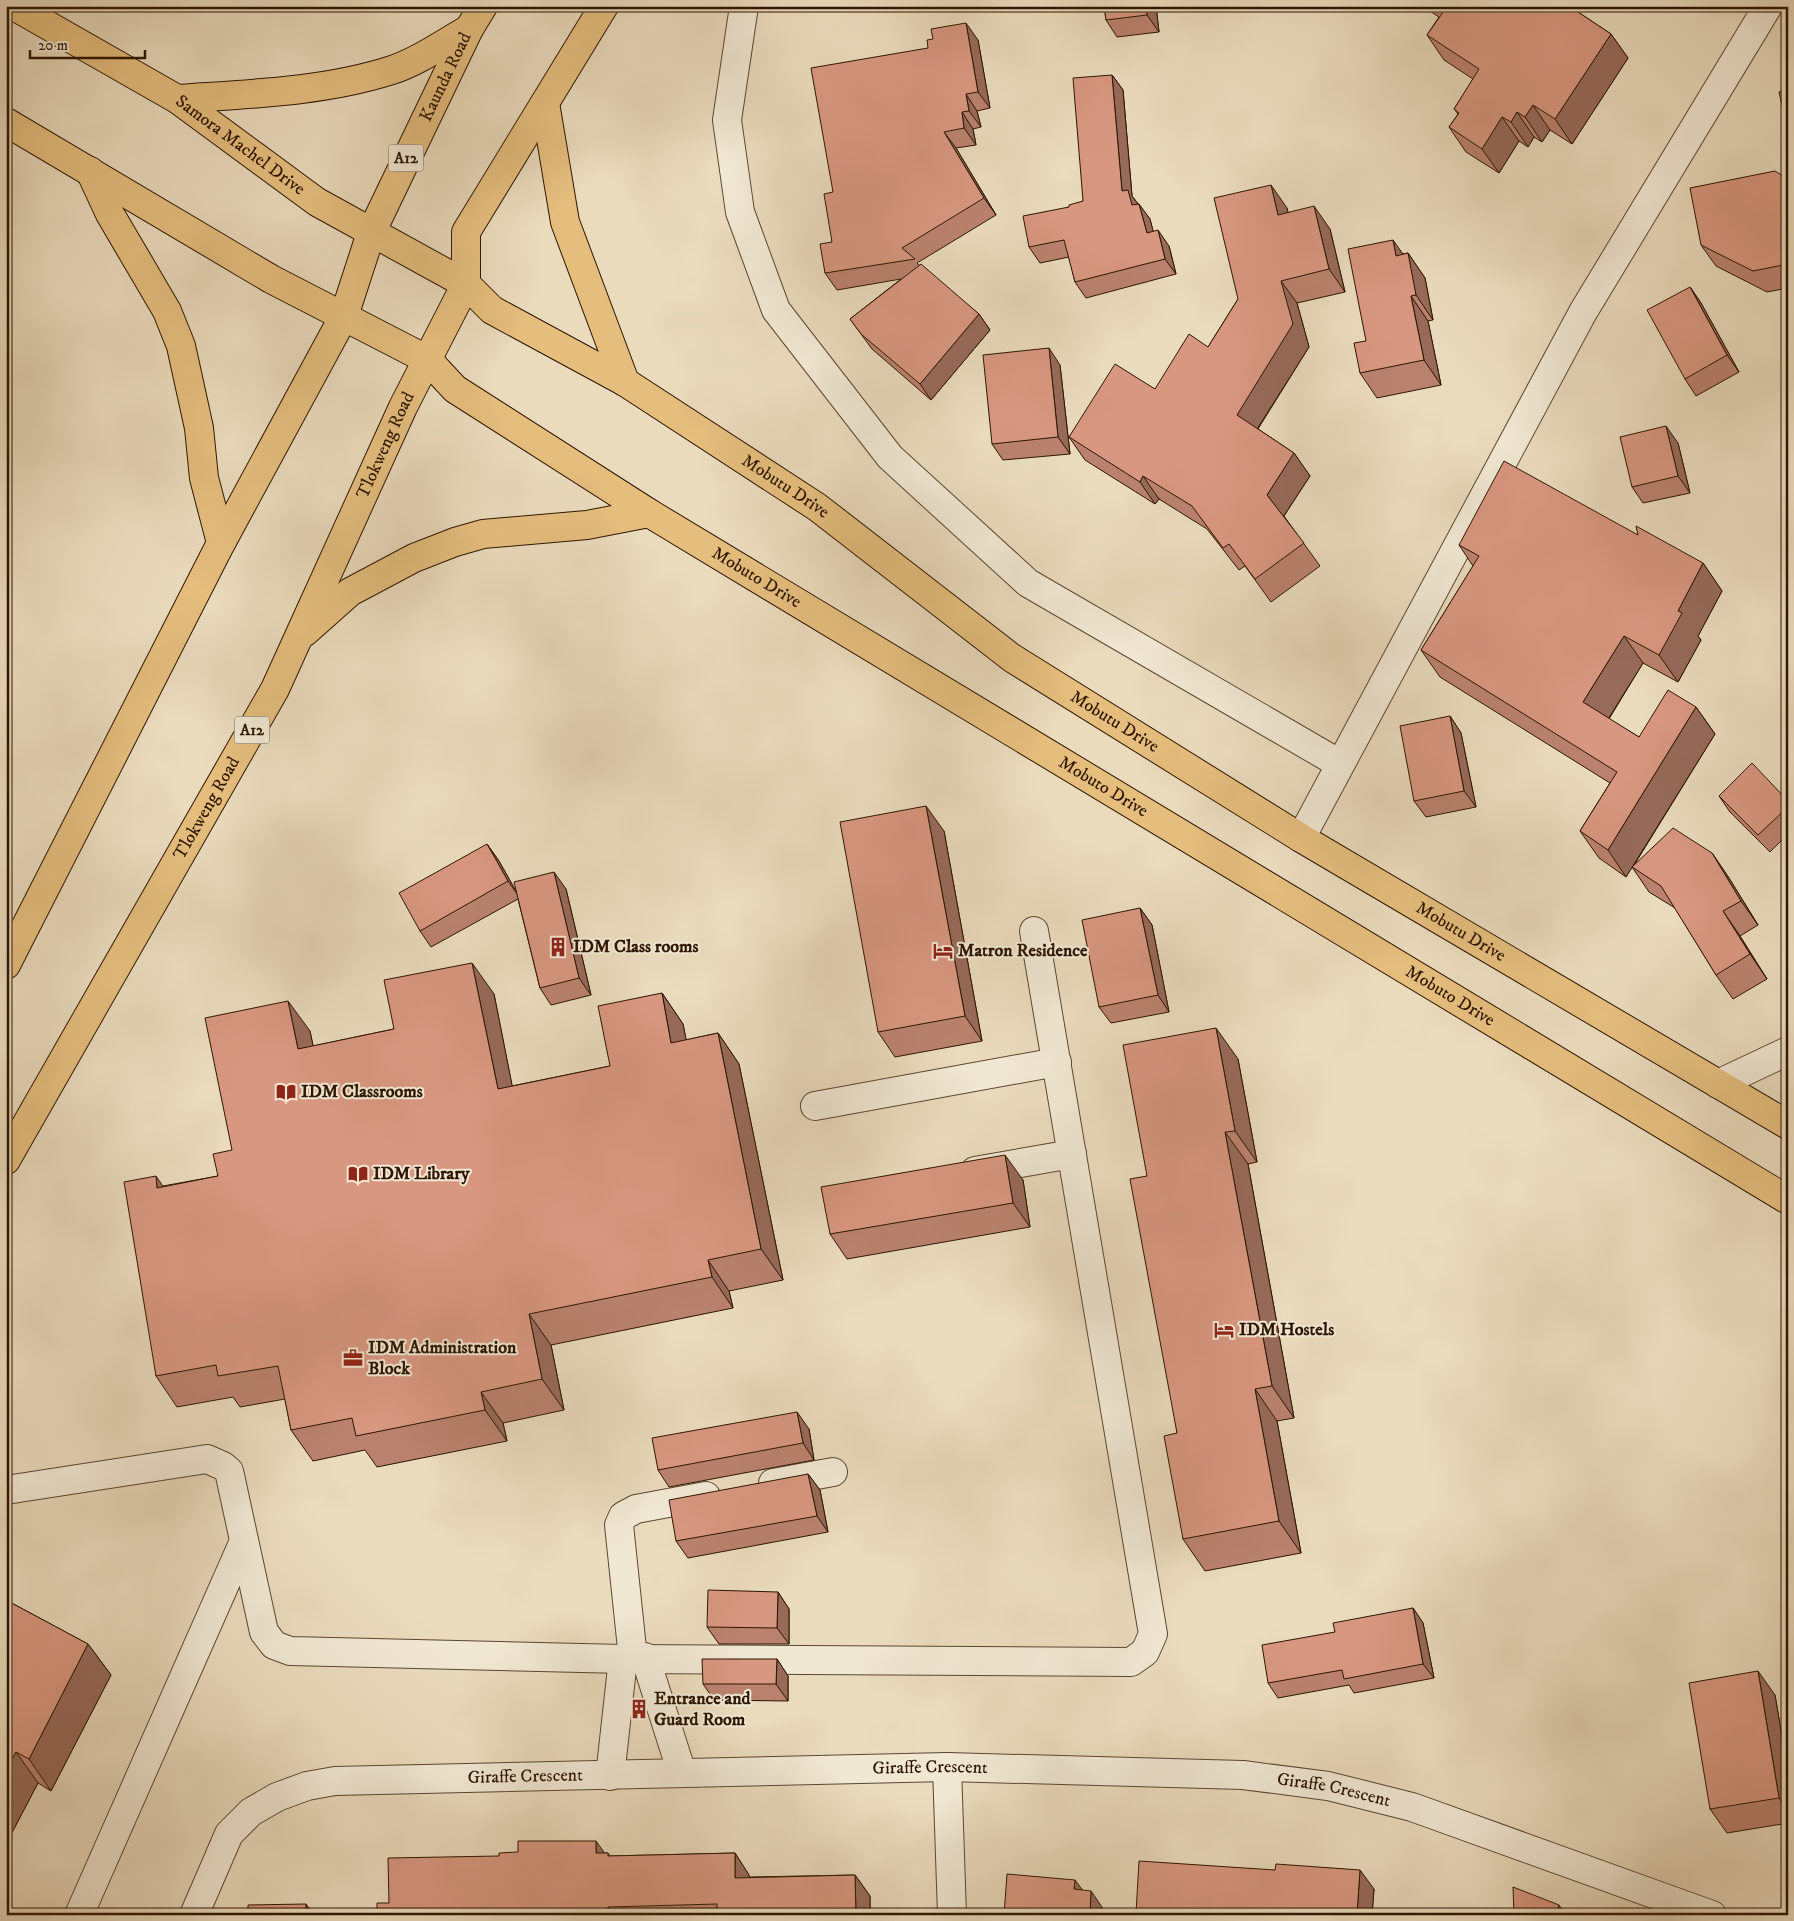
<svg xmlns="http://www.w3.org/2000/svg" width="1794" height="1921" font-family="'IM FELL DW Pica',serif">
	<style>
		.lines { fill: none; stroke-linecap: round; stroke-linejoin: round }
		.minor-casing { stroke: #5c462f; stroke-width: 30 }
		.major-casing { stroke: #2d1500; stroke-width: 30 }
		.minor { stroke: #f1e8d4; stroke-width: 28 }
		.major { stroke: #e5be7e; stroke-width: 28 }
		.wall { fill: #ba826e; stroke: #2d1500 }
		.shaded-wall { fill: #976a5a; stroke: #2d1500 }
		.building { fill: #d89780; stroke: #2d1500 }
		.labels { text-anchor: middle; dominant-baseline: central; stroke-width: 4; stroke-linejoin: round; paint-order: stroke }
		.shield { fill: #f1e8d4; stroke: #685440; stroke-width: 1 }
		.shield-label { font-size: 16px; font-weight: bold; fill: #2d1500 }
		.street-label { font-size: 18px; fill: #2d1500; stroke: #f1e8d4 }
		.poi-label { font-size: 18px; font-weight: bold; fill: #2d1500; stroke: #f1e8d4; text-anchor: start }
	</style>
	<rect width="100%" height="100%" fill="#eadbbd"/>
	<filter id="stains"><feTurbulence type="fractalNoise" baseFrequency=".004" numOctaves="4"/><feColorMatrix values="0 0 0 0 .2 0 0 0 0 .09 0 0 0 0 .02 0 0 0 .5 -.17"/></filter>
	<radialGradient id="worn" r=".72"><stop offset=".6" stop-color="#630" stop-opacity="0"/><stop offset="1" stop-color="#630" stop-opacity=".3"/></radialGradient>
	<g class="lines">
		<defs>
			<g id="minor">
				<polyline points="744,6 727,120 740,212 776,310 890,457 1028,583 1340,764"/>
				<polyline points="1301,838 1583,312 1768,6"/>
				<polyline points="1718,1084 1788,1051"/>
				<polyline points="815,1106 1057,1062"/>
				<polyline points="975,1171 1072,1154"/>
				<polyline points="773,1483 833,1472"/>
				<polyline points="6,1490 207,1459 223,1466 229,1471 264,1632 274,1645 290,1651 623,1659 1131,1662 1145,1652 1153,1634 1034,931"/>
				<polyline points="645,1657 682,1773"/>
				<polyline points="633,1658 619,1525 623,1516 636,1509 706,1496"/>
				<polyline points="947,1767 952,1915"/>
				<polyline points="610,1776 623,1659"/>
				<polyline points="79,1915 244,1541"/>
				<path id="s1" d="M194,1915L229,1834L251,1812L277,1797L307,1786L335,1781L947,1767L1243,1775L1328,1786L1412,1807L1712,1915"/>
			</g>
			<g id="major">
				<path id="s2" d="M14,6L177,99L317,202L466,284L492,310L625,382L817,507L1012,658L1301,838L1788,1125"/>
				<path d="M177,99C247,94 324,92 392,70C419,61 444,43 469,29"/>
				<polyline points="545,103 565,222 625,382"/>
				<path id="s3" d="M6,122L271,279L428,360L455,389L649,513L1788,1200"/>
				<polyline points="90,171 110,214 167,311 181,346 199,428 204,478 221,543"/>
				<polyline points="305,632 350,592 414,558 455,542 483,534 587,525 649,513"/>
				<path id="s4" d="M6,965L221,543L344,316L371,233L469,29L483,6"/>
				<path id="s5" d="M6,1160L275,689L403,407L466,284V232L604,6"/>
			</g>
		</defs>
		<use href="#minor" class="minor-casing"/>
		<use href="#major" class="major-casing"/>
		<use href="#minor" class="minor"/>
		<use href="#major" class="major"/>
	</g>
	<g class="wall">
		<polygon points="847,6 868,6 849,10"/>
		<polygon points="1104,6 1156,6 1159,32 1117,37 1106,20"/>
		<polygon points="1204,6 1215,6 1208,11"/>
		<polygon points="1422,6 1569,6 1611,34 1628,58 1572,144 1550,130 1542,142 1534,137 1528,147 1519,141 1499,173 1466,152 1449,127 1458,114 1454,109 1473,79 1444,60 1427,35 1439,17"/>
		<polygon points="978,40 990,108 977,111 981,127 973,129 976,145 956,148 996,215 917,263 919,265 979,314 990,330 931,400 872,349 850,319 901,279 837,290 825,273 832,242 833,192"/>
		<polygon points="1112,75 1123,90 1132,196 1150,219 1153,232 1169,246 1176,274 1086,298 1075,282 1069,257 1040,263 1029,247 1069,207 1083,201"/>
		<polygon points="1788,179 1788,288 1767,292 1716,266 1701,245"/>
		<polygon points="1287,208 1288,213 1330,229 1345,292 1297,303 1309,347 1258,429 1294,453 1310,476 1284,516 1320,566 1271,602 1245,566 1239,570 1207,529 1159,499 1155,504 1085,460 1069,437 1155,389 1208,347 1238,299"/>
		<polygon points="1408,253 1425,278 1433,320 1428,321 1441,385 1377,398 1360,373 1366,341 1403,254"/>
		<polygon points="1690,287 1701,303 1739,372 1696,396 1685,379"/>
		<polygon points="1060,365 1070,454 1003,460 992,444"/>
		<polygon points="1678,443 1690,493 1643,503 1632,487"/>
		<polygon points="1638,535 1703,563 1722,591 1698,636 1701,640 1678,682 1643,663 1609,719 1639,737 1696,707 1715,734 1633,867 1712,853 1729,878 1758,925 1740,936 1767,979 1733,999 1716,975 1675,908 1649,892 1632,867 1626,877 1599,858 1580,831 1610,783 1440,677 1421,650 1473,566 1459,545"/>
		<polygon points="1450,716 1461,733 1476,807 1426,817 1414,801"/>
		<polygon points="1719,796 1788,801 1788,834 1770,852 1730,812"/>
		<polygon points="944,831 982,1041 895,1057 878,1032"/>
		<polygon points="487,844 499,861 516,892 566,889 591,995 551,1005 540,988 518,899 431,947 420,931"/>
		<polygon points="1140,908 1152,925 1169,1012 1111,1023 1099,1007"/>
		<polygon points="662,993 683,1024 686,1040 718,1033 739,1064 783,1280 729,1291 733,1308 551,1345 564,1410 503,1423 507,1441 377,1467 365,1450 313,1461 291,1430 285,1399 240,1407 233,1397 177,1407 156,1376 163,1186 218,1176 232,1150 310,1031 313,1046 394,1029 494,994 512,1086 610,1066"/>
		<polygon points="1238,1059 1257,1162 1248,1164 1294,1418 1277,1421 1301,1553 1205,1571 1183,1539 1177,1433 1147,1176"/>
		<polygon points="1023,1180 1030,1227 847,1259 830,1234"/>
		<polygon points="809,1429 814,1460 669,1487 658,1470"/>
		<polygon points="808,1474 820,1490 828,1532 688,1558 676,1541"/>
		<polygon points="778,1592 789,1609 789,1644 719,1644 707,1627"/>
		<polygon points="6,1600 88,1644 111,1675 51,1791 38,1783 6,1844"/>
		<polygon points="1413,1608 1423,1623 1434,1678 1354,1693 1349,1685 1278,1698 1268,1683 1335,1632"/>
		<polygon points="777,1659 788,1676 788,1701 714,1700 703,1684"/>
		<polygon points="1775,1695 1788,1773 1788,1823 1727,1833 1710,1809"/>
		<polygon points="605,1853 608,1853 610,1856 735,1853 749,1875 749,1877 855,1875 870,1896 870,1915 377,1915 499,1856"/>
		<polygon points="1374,1889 1372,1915 1137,1915 1136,1913"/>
	</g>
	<g class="shaded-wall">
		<polygon points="1146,6 1156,6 1159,32 1147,15"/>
		<polygon points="966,23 978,40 990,108 978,92"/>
		<polygon points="1611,34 1628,58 1572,144 1555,119"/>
		<polygon points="1112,75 1123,90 1132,196 1139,205 1143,221 1122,191"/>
		<polygon points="966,94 977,111 981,127 969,111"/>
		<polygon points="1533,105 1550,130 1542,142 1525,117"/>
		<polygon points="962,112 973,129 976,145 964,128"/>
		<polygon points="1517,112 1534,137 1528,147 1511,122"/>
		<polygon points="1502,117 1519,141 1499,173 1482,149"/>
		<polygon points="944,132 956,148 996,215 984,198"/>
		<polygon points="1271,185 1287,208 1294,238 1278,215"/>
		<polygon points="1139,204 1150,219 1158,249 1147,233"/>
		<polygon points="1314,206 1330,229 1345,292 1329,269"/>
		<polygon points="1158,230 1169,246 1176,274 1165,259"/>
		<polygon points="1393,240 1410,264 1408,253 1425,278 1433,320 1416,295 1396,256"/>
		<polygon points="1281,281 1297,303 1309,347 1252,437 1237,415"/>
		<polygon points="1690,287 1701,303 1739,372 1727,355"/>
		<polygon points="1411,296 1428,321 1441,385 1424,360"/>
		<polygon points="979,314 990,330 931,400 920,384"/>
		<polygon points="1049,348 1060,365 1070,454 1058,437"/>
		<polygon points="1666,426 1678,443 1690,493 1678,476"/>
		<polygon points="1294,453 1310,476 1283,517 1267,495"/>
		<polygon points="1143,476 1159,499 1155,504 1140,482"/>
		<polygon points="1703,563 1722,591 1698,636 1701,640 1678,682 1659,655 1678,611"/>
		<polygon points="1624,636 1643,663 1602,729 1583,702"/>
		<polygon points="1696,707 1715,734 1626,877 1608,850"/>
		<polygon points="1450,716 1461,733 1476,807 1464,791"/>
		<polygon points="926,806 944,831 982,1041 965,1016"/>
		<polygon points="487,844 499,861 520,898 508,881"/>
		<polygon points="1712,853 1729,878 1758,925 1741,901"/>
		<polygon points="554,872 566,889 591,995 579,978"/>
		<polygon points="1140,908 1152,925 1169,1012 1158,995"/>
		<polygon points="1723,911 1740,936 1767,979 1750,954"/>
		<polygon points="472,963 494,994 519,1120 498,1089"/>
		<polygon points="662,993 683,1024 693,1073 671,1043"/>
		<polygon points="288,1001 310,1031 320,1079 298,1049"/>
		<polygon points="1216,1028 1238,1059 1257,1162 1235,1131"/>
		<polygon points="718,1033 739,1064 783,1280 761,1249"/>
		<polygon points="1225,1132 1248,1164 1294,1418 1272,1386"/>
		<polygon points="1005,1155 1023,1180 1030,1227 1013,1203"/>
		<polygon points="156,1176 177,1207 157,1188"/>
		<polygon points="708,1260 729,1291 733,1308 712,1277"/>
		<polygon points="529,1314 551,1345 564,1410 542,1379"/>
		<polygon points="1255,1389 1277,1421 1301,1553 1279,1521"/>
		<polygon points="481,1392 503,1423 507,1441 485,1410"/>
		<polygon points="797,1412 809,1429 814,1460 803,1443"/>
		<polygon points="808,1474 820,1490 828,1532 817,1516"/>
		<polygon points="778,1592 789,1609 789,1644 777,1628"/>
		<polygon points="1413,1608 1423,1623 1434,1678 1423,1664"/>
		<polygon points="88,1644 111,1675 51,1791 29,1759"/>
		<polygon points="777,1659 788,1676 788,1701 776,1684"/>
		<polygon points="1758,1671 1775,1695 1788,1773 1788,1811 1779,1798"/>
		<polygon points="16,1752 38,1783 6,1844 6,1769"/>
		<polygon points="596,1841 611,1862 596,1853"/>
		<polygon points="735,1853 749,1875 750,1899 735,1878"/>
		<polygon points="1360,1870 1374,1889 1372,1915 1357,1915"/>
		<polygon points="855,1875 870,1896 870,1915 856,1915"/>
		<polygon points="1075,1880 1087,1896 1074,1889"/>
		<polygon points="1091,1891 1102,1907 1102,1915 1090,1915"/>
		<polygon points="306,1904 314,1915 306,1915"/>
		<polygon points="1559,1905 1566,1915 1557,1915"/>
		<polygon points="608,1907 614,1915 608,1915"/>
	</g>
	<g class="building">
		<polygon points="1104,6 1146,6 1147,15 1106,20"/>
		<polygon points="1443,6 1569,6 1611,34 1555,119 1533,105 1525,117 1517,112 1511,122 1502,117 1482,149 1449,127 1459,113 1454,109 1479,69 1427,35 1446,8"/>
		<polygon points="966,23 978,92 966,94 969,111 962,112 964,128 944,132 984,198 902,248 915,259 825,273 820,244 832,242 824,194 833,192 811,68 928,48 927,40 933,39 931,29"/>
		<polygon points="1112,75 1122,191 1128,190 1132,205 1139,204 1147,233 1158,230 1165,259 1075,282 1064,240 1029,247 1023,216 1069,207 1069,205 1083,201 1073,78"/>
		<polygon points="1788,90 1788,132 1779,92"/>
		<polygon points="1775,171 1788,179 1788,264 1753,271 1701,245 1690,188"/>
		<polygon points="1271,185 1278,215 1314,206 1329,269 1281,281 1293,324 1237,415 1294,453 1267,495 1304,543 1255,579 1229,544 1223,548 1192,506 1143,476 1140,482 1069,437 1115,364 1155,389 1189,334 1208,347 1238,299 1214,198"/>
		<polygon points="1393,240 1396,256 1408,253 1416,295 1411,296 1424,360 1360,373 1354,343 1366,341 1348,249"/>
		<polygon points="921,264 979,314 920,384 861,334 850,319"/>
		<polygon points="1690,287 1727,355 1685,379 1647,310"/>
		<polygon points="1049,348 1058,437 992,444 983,355"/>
		<polygon points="1666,426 1678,476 1632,487 1620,437"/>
		<polygon points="1504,461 1638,535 1636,526 1703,563 1678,611 1682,613 1659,655 1624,636 1583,702 1639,737 1668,690 1696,707 1608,850 1580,831 1617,772 1421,650 1479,556 1459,545"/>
		<polygon points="1450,716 1464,791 1414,801 1400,726"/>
		<polygon points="1752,763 1788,801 1788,807 1758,835 1719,796"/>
		<polygon points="926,806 965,1016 878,1032 840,822"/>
		<polygon points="1673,828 1712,853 1741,901 1723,911 1750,954 1716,975 1661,886 1632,867"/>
		<polygon points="487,844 508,881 420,931 399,893"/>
		<polygon points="554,872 579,978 540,988 514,882"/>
		<polygon points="1140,908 1158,995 1099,1007 1082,920"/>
		<polygon points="472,963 498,1089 610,1066 598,1006 662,993 671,1043 718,1033 761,1249 708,1260 712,1277 529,1314 542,1379 481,1392 485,1410 356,1436 352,1418 291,1430 278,1366 218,1376 216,1365 156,1376 124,1182 156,1176 157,1188 218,1176 213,1154 232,1150 205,1018 288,1001 298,1049 394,1029 384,980"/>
		<polygon points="1216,1028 1235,1131 1225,1132 1272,1386 1255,1389 1279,1521 1183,1539 1164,1436 1177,1433 1130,1179 1147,1176 1123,1045"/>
		<polygon points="1005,1155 1013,1203 830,1234 821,1187"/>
		<polygon points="797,1412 803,1443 658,1470 652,1438"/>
		<polygon points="808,1474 817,1516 676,1541 669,1500"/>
		<polygon points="708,1590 778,1592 777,1628 707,1627"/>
		<polygon points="6,1600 88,1644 29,1759 16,1752 6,1769"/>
		<polygon points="1413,1608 1423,1664 1344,1679 1342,1670 1268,1683 1262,1645 1335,1632 1333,1623"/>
		<polygon points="702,1659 777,1659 776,1684 703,1684"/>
		<polygon points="1758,1671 1779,1798 1710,1809 1689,1683"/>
		<polygon points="518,1841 596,1841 596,1853 608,1853 608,1856 735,1853 735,1878 855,1875 856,1915 717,1915 717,1904 608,1907 608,1915 377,1915 377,1903 389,1903 388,1858 499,1856 499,1853 518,1852"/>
		<polygon points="1139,1861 1275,1870 1276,1864 1360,1870 1357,1915 1257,1915 1224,1912 1224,1915 1158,1915 1136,1913"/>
		<polygon points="1007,1874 1075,1880 1074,1889 1091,1891 1090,1915 1004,1915"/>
		<polygon points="1513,1887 1559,1905 1557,1915 1514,1915"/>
		<polygon points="306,1904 306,1915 248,1915 248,1905"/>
	</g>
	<defs>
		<symbol id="building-bare" viewBox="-9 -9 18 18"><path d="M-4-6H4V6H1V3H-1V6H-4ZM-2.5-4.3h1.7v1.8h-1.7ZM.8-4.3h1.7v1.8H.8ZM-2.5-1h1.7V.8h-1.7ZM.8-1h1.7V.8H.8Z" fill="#8f2418" stroke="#f1e8d4" stroke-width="2.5" paint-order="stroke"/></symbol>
		<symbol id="hotel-bare" viewBox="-9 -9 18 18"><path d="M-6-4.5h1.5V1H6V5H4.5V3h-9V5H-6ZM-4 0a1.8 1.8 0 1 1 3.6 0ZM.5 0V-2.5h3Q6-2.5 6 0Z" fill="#8f2418" stroke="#f1e8d4" stroke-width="2.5" paint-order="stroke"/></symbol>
		<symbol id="library-bare" viewBox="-9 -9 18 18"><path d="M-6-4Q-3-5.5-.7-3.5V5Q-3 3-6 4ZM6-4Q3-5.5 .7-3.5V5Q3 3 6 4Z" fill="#8f2418" stroke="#f1e8d4" stroke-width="2.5" paint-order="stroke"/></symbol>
		<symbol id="office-bare" viewBox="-9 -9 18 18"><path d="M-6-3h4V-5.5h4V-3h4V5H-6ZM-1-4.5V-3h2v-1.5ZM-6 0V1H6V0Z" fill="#8f2418" stroke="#f1e8d4" stroke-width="2.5" paint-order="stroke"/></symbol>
	</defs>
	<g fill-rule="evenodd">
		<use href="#building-bare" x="544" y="933" width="28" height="28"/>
		<use href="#hotel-bare" x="929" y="937" width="28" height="28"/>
		<use href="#library-bare" x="272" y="1078" width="28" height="28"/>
		<use href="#library-bare" x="344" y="1160" width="28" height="28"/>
		<use href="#hotel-bare" x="1210" y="1316" width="28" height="28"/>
		<use href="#office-bare" x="339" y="1344" width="28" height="28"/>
		<use href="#building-bare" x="625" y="1695" width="28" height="28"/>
	</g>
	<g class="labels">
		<g class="shield">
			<rect x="388.5" y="144.5" width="35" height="27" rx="4"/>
			<rect x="234.5" y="716.5" width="35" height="27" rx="4"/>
		</g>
		<g class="shield-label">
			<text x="406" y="158">A12</text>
			<text x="252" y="730">A12</text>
		</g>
		<g class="street-label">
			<text stroke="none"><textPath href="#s4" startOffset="992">Kaunda Road</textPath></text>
			<text stroke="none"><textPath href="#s2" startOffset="266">Samora Machel Drive</textPath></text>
			<text stroke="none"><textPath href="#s5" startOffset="810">Tlokweng Road</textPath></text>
			<text stroke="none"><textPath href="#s2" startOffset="911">Mobutu Drive</textPath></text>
			<text stroke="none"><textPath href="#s3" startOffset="880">Mobuto Drive</textPath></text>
			<text stroke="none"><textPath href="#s2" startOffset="1316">Mobutu Drive</textPath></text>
			<text stroke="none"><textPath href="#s3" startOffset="1285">Mobuto Drive</textPath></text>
			<text stroke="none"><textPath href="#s5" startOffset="405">Tlokweng Road</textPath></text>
			<text stroke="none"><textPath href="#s2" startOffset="1721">Mobutu Drive</textPath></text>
			<text stroke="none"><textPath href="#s3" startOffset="1690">Mobuto Drive</textPath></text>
			<text stroke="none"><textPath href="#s1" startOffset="805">Giraffe Crescent</textPath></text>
			<text stroke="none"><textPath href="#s1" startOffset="400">Giraffe Crescent</textPath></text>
			<text stroke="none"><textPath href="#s1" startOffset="1210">Giraffe Crescent</textPath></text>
		</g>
		<g class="poi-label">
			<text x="573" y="947">IDM Class rooms</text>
			<text x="958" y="951">Matron Residence</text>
			<text x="301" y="1092">IDM Classrooms</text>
			<text x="373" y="1174">IDM Library</text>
			<text x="1239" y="1330">IDM Hostels</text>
			<text x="368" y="1348">IDM Administration<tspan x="368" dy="21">Block</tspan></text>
			<text x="654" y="1699">Entrance and<tspan x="654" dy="21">Guard Room</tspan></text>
		</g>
	</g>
	<rect width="1794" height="1921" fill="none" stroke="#eadbbd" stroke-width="25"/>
	<rect x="8" y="8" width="1779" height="1906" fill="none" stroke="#2d1500" stroke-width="2.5"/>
	<rect x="12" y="12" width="1769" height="1896" fill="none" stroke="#2d1500"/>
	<path d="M30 50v8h115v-8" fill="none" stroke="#2d1500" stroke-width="2.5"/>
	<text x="38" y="50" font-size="15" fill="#2d1500" stroke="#f1e8d4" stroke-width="4" paint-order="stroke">20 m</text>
	<rect width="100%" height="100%" filter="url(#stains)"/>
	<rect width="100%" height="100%" fill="url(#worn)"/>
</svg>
